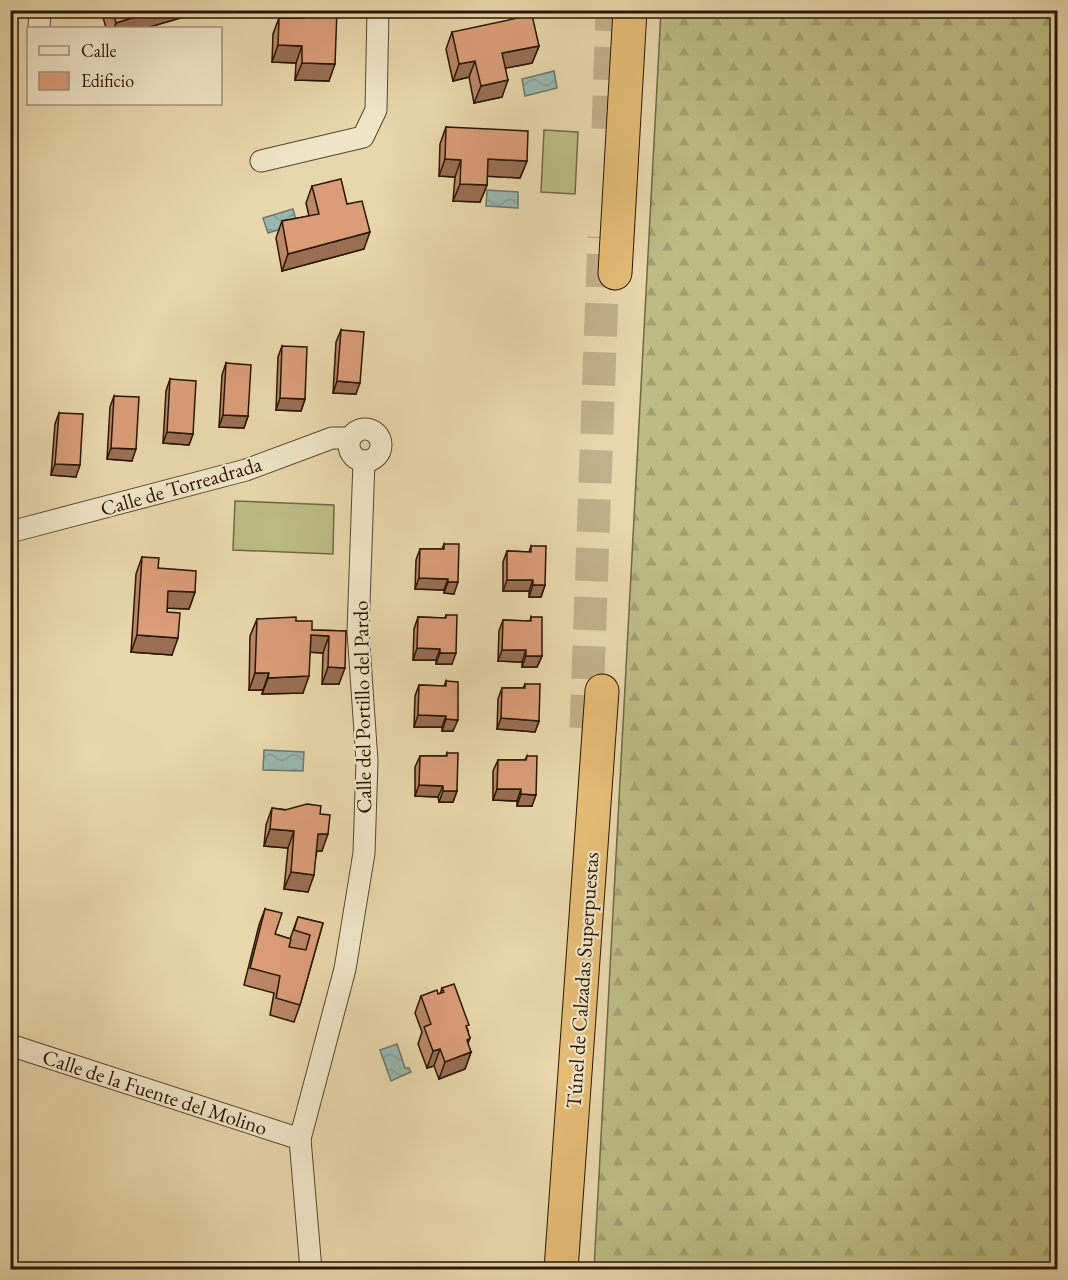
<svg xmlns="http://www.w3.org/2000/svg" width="1068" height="1280" font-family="'EB Garamond',serif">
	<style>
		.grass { fill: #bcbc84; stroke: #726844; stroke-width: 1.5 }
		.forest { fill: url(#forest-firs); stroke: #726844; stroke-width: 1.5 }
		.water { fill: url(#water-waves); stroke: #6c776b; stroke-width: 1.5 }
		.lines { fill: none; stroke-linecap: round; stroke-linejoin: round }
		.motorway-tunnel { stroke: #c1b089; stroke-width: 33; stroke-dasharray: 33 16; stroke-linecap: butt }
		.minor-casing { stroke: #58462e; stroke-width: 23 }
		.motorway-casing { stroke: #291505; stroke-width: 35 }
		.minor { stroke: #efe5c8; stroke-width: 21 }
		.motorway { stroke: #e4bc75; stroke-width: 33 }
		.wall { fill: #bb8766; stroke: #291505; stroke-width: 1.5 }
		.shaded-wall { fill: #996e53; stroke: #291505; stroke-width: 1.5 }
		.building { fill: #da9d77; stroke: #291505; stroke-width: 1.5 }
		.labels { text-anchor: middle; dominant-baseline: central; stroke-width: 4.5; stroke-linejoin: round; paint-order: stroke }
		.street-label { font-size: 21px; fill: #291505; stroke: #efe5c8 }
	</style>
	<defs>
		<pattern id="forest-firs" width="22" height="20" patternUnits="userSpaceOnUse" patternTransform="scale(1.5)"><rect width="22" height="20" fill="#bcbc84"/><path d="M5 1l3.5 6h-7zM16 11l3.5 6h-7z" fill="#a2a170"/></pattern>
		<pattern id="water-waves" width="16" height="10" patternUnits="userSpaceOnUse" patternTransform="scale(1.5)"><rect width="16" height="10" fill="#98b8af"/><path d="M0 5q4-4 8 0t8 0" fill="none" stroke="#839d95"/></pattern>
	</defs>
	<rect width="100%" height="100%" fill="#e7d7aa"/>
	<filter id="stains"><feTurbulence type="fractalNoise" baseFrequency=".00333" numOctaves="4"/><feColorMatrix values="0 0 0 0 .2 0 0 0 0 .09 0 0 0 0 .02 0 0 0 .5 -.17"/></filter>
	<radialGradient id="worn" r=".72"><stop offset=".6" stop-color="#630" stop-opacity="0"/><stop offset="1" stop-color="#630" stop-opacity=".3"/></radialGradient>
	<g class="grass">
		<polygon points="544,130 578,132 575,194 541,192"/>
		<polygon points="235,501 334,505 333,554 233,550"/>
	</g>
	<polygon class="forest" points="661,11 1057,11 1057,1269 594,1269"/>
	<g class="water">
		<polygon points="554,71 557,88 525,96 522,79"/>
		<polygon points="487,190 518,192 518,208 486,206"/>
		<polygon points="293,209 297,224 268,233 263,218"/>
		<polygon points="264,750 304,752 303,771 263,770"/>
		<polygon points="397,1044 405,1068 409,1068 411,1072 391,1081 380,1050"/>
	</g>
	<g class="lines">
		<g class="motorway-tunnel">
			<polyline points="608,129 612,10"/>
			<polyline points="586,728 604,237"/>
		</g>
		<defs>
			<g id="minor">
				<polyline points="39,28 40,10"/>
				<polyline points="261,161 363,137 376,110 378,10"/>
				<circle cx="365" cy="445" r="16"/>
				<polyline points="10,532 246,470 332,438 350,438"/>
				<polyline points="10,1045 300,1139"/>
				<polyline points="311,1270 300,1139 345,969 364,853 367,761 358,631 364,461"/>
			</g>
			<g id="motorway">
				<polyline points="615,273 630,10"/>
				<polyline points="561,1270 602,691"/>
			</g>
		</defs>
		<use href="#minor" class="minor-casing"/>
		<use href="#motorway" class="motorway-casing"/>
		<use href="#minor" class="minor"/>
		<use href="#motorway" class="motorway"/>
	</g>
	<g class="wall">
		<polygon points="101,10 193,10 191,15 146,28 106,28"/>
		<polygon points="299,10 337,10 329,81 295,80 296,63 272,62 273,34 279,18 298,18"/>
		<polygon points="452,32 539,46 532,63 505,68 502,97 474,103 469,77 453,81 446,49"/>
		<polygon points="446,127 527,161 520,178 487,176 487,185 480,202 453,201 455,177 439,176 440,144"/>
		<polygon points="312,186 347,204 364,249 282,271 276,238 282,221 309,216 306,203"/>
		<polygon points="341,330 356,394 333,393 336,342"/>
		<polygon points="282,346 305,399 301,411 276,410 278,357"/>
		<polygon points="226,363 248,416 244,428 219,427 222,375"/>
		<polygon points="170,379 193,434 189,445 163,443 166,391"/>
		<polygon points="114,396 132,461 107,459 110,407"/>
		<polygon points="59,413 76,477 51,475 55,424"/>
		<polygon points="444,544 454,594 444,593 444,590 415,589 416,560 420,549 442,549"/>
		<polygon points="531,546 545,585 541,597 529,597 529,591 503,591 503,562 507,551 529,552"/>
		<polygon points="142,557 195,592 189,609 167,608 172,655 131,652 136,574"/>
		<polygon points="446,615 452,664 436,664 436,660 413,660 414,629 418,617 445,618"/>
		<polygon points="531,617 542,656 537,667 522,667 522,662 498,661 499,631 503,620 530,621"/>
		<polygon points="257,619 296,621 312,630 346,631 339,684 322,684 323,653 310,652 303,693 262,694 263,690 249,690 250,636"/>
		<polygon points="446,681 453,731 442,731 442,727 414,727 415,696 419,685 444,686"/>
		<polygon points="525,684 539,721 535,732 497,729 498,699 502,688 523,688"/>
		<polygon points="447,753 457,791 453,802 439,802 438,797 415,796 415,767 420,756 446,756"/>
		<polygon points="527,756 532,806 517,806 517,801 493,800 493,771 498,760 525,760"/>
		<polygon points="272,808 320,814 322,851 317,851 308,892 284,889 288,848 264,846 266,825"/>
		<polygon points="265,909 275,934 290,939 298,917 323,923 300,1005 294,1022 270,1015 274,993 244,985 259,925"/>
		<polygon points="442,988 468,1030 468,1044 471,1052 465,1069 439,1079 434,1066 427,1068 418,1044 422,1032 415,1013 421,996 440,994"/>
	</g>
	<g class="shaded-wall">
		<polygon points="156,10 193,10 191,15 146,28 114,28 116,23"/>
		<polygon points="278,45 302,46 296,63 272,62"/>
		<polygon points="539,46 532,63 496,70 502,53"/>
		<polygon points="475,61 469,77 453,81 459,64"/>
		<polygon points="302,63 335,64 329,81 295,80"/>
		<polygon points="508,80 502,97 474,103 481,86"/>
		<polygon points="445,159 461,160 455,177 439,176"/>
		<polygon points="488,159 527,161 520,178 482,176"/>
		<polygon points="460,184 487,185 480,202 453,201"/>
		<polygon points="370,232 364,249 282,271 288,254"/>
		<polygon points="337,381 360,383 356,394 333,393"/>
		<polygon points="280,398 305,399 301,411 276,410"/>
		<polygon points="223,415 248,416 244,428 219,427"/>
		<polygon points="167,432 193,434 189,445 163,443"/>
		<polygon points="111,448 136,449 132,461 107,459"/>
		<polygon points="55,464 80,465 76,477 51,475"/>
		<polygon points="419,578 448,579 444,590 415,589"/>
		<polygon points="507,580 533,580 529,591 503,591"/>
		<polygon points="448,582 458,582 454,594 444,593"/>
		<polygon points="533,585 545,585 541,597 529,597"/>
		<polygon points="168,591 195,592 189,609 162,608"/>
		<polygon points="137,635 178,638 172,655 131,652"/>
		<polygon points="311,635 329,636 323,653 305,652"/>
		<polygon points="417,648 440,649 436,660 413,660"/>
		<polygon points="502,650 526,650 522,662 498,661"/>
		<polygon points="440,653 456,653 452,664 436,664"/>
		<polygon points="526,656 542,656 537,667 522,667"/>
		<polygon points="328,667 345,668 339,684 322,684"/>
		<polygon points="255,673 269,673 263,690 249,690"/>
		<polygon points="309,676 303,693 262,694 268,678"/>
		<polygon points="418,715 446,716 442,727 414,727"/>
		<polygon points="501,718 539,721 535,732 497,729"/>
		<polygon points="446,719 458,720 453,731 442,731"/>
		<polygon points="419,785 443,786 438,797 415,796"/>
		<polygon points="497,789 521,789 517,801 493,800"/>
		<polygon points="443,791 457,791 453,802 439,802"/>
		<polygon points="521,794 536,795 532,806 517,806"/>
		<polygon points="270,829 294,831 288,848 264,846"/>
		<polygon points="318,834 328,834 322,851 312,851"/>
		<polygon points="291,872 314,875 308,892 284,889"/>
		<polygon points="470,1038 464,1055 471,1052 465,1069 439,1079 445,1062 467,1040"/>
		<polygon points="440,1049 434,1066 427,1068 433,1051"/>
	</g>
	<g class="building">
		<polygon points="112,10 156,10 116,23"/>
		<polygon points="304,10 337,10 335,64 302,63 302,46 278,45 279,18 304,18"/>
		<polygon points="532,15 539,46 502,53 508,80 481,86 475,61 459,64 452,32"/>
		<polygon points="446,127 528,131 527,161 488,159 487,185 460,184 461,160 445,159"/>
		<polygon points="341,179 347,204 362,201 370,232 288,254 282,221 319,214 312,186"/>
		<polygon points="341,330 364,332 360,383 337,381"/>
		<polygon points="282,346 307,347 305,399 280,398"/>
		<polygon points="226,363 251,365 248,416 223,415"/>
		<polygon points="170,379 196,381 193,434 167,432"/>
		<polygon points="114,396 139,397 136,449 111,448"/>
		<polygon points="59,413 83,414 80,465 55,464"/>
		<polygon points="444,544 459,544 458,582 448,582 448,579 419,578 420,549 444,549"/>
		<polygon points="531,546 546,546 545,585 533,585 533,580 507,580 507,551 531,552"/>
		<polygon points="142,557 159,558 158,568 196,571 195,592 168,591 167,612 180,613 178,638 137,635"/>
		<polygon points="446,615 457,615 456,653 440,653 440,649 417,648 418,617 446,618"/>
		<polygon points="296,617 296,621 312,621 312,630 346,631 345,668 328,667 329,636 311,635 309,676 268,678 269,673 255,673 257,619"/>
		<polygon points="531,617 542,617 542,656 526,656 526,650 502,650 503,620 531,621"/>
		<polygon points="446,681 458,682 458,720 446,719 446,716 418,715 419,685 446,686"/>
		<polygon points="525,684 540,684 539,721 501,718 502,688 525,688"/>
		<polygon points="447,753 458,753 457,791 443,791 443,786 419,785 420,756 447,756"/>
		<polygon points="527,756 537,756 536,795 521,794 521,789 497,789 498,760 526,760"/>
		<polygon points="307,804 321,806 320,814 330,815 328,834 318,834 314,875 291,872 294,831 270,829 272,808 285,810"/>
		<polygon points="265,909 282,913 275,934 291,939 289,947 306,950 310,935 294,930 298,917 323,923 300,1005 276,998 280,976 250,968"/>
		<polygon points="454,984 469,1025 466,1026 470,1038 467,1040 471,1052 445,1062 440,1049 433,1051 424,1027 431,1024 421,996 437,990 438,994 444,992 442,988"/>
	</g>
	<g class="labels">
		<g class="street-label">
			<text transform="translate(181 486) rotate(-16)">Calle de Torreadrada</text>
			<text transform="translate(362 707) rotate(-91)">Calle del Portillo del Pardo</text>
			<text transform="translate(582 980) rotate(-86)">Túnel de Calzadas Superpuestas</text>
			<text transform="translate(155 1092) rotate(18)">Calle de la Fuente del Molino</text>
		</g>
	</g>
	<rect width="1068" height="1280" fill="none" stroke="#e7d7aa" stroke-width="36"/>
	<rect x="12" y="12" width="1044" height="1256" fill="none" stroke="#291505" stroke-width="3"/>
	<rect x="18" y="18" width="1032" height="1244" fill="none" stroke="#291505" stroke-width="1.5"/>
	<rect x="27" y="27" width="195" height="78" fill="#efe5c8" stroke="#a0927a" stroke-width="1.5"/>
	<rect x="39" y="46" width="30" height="9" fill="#efe5c8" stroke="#a0927a" stroke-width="1.5"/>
	<text x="81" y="57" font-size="18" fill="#291505">Calle</text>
	<rect x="39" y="72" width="30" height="18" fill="#da9d77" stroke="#a0927a" stroke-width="1.5"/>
	<text x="81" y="87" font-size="18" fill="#291505">Edificio</text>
	<rect width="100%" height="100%" filter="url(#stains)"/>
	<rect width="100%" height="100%" fill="url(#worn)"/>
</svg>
